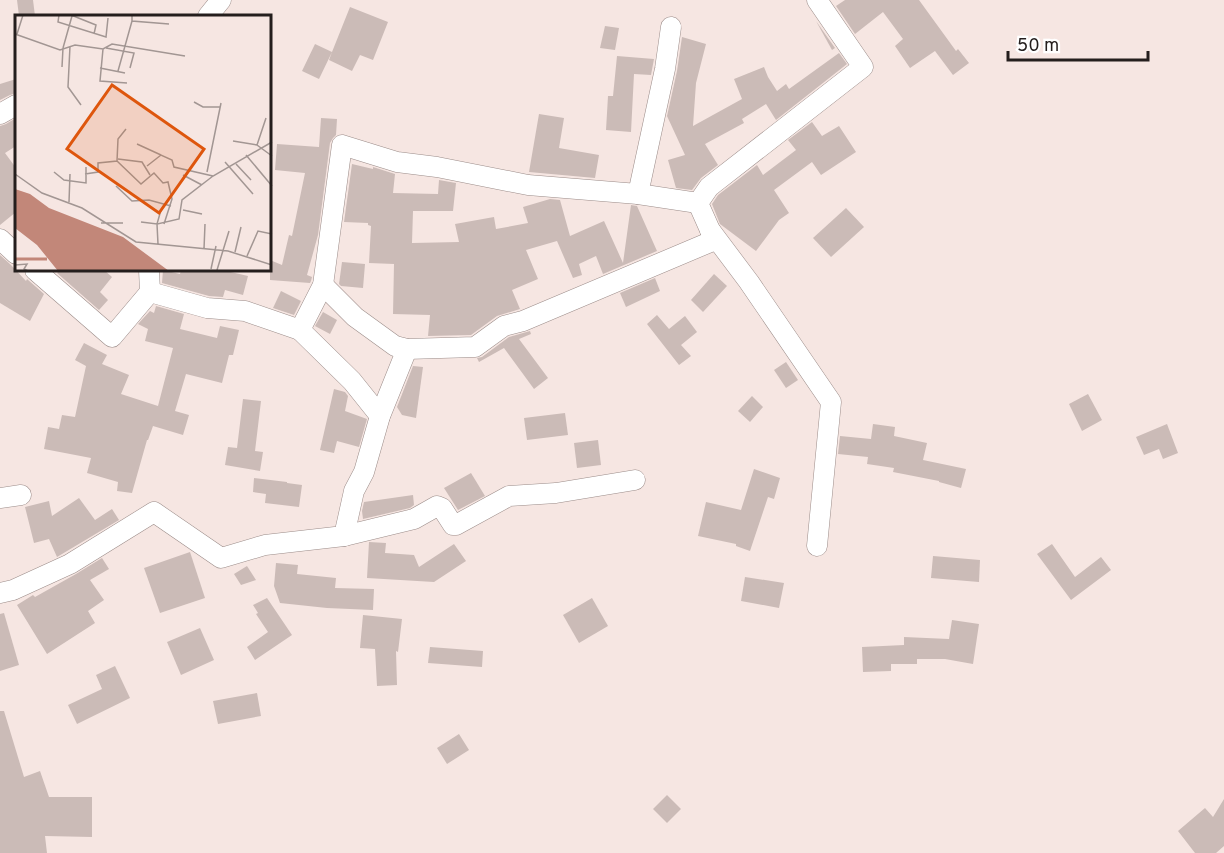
<svg xmlns="http://www.w3.org/2000/svg" width="1224" height="853" font-family="Overpass,sans-serif">
	<style>
		.building { fill: #cbbbb7 }
		.lines { fill: none; stroke-linecap: round; stroke-linejoin: round }
		.minor-casing { stroke: #9b8c89; stroke-width: 21 }
		.minor { stroke: #fff; stroke-width: 20 }
		.inset-river { fill: none; stroke: #c28779; stroke-width: 3 }
		.inset-road { fill: none; stroke: #a29693; stroke-width: 1.5 }
		.view { fill: #de560d; fill-opacity: 0.15; stroke: #de560d; stroke-width: 3 }
		.inset-edge { fill: none; stroke: #241e1d; stroke-width: 3 }
	</style>
	<rect width="100%" height="100%" fill="#f6e6e2"/>
	<g class="building">
		<polygon points="17,0 33,0 35,16 19,16"/>
		<polygon points="845,0 919,0 956,51 958,49 969,63 953,75 935,51 910,68 895,46 903,39 883,12 855,34 836,6"/>
		<polygon points="350,7 388,22 373,60 360,55 352,71 329,60 332,52 319,79 302,71 315,44 332,52"/>
		<polygon points="816,21 835,48 832,50"/>
		<polygon points="605,26 619,28 615,50 600,48"/>
		<polygon points="682,37 706,44 696,83 693,126 742,99 734,79 764,67 768,77 777,91 786,84 789,89 839,53 847,64 776,120 766,104 742,119 744,123 705,144 718,165 701,178 692,190 676,188 668,160 685,155 667,116 677,71"/>
		<polygon points="617,56 654,59 651,75 634,74 631,132 606,130 608,96 613,96"/>
		<polygon points="16,79 16,93 10,95 0,100 0,84"/>
		<polygon points="539,114 564,118 559,148 599,155 595,178 529,172"/>
		<polygon points="16,118 16,146 5,153 16,168 16,212 0,225 0,126 6,124"/>
		<polygon points="321,118 337,119 336,135 333,138 330,143 318,235 307,275 312,277 311,281 310,283 270,280 270,260 282,265 289,235 292,236 305,173 275,170 277,144 319,147"/>
		<polygon points="812,122 822,136 839,126 856,152 821,175 812,162 774,190 789,213 779,220 756,251 720,224 712,204 718,195 757,165 763,175 796,150 788,140"/>
		<polygon points="352,164 373,169 373,167 395,174 393,193 438,194 439,180 456,183 453,211 413,211 412,243 459,242 455,224 494,217 496,229 528,223 523,207 550,199 560,200 570,236 604,221 623,263 631,205 637,206 657,251 603,274 596,256 579,264 582,275 573,278 557,241 526,250 538,279 512,290 520,309 497,316 471,335 428,336 430,315 393,314 394,264 369,263 371,226 368,225 368,223 344,222"/>
		<polygon points="846,208 864,227 831,257 813,238"/>
		<polygon points="0,255 11,265 26,281 27,279 44,294 30,321 0,303"/>
		<polygon points="342,262 365,264 363,288 341,286 339,284"/>
		<polygon points="60,270 104,270 112,277 100,292 108,300 99,310 57,273"/>
		<polygon points="163,270 180,274 181,270 222,270 248,276 243,295 225,290 223,297 209,296 162,283"/>
		<polygon points="714,274 727,286 703,312 691,300"/>
		<polygon points="655,278 660,291 626,307 620,293"/>
		<polygon points="281,291 301,301 294,315 273,308"/>
		<polygon points="156,306 184,314 180,329 217,338 220,326 239,330 233,355 229,355 222,383 186,374 175,411 189,415 183,435 153,426 148,440 147,440 132,493 117,491 118,482 87,473 91,458 44,449 48,427 59,429 62,415 75,417 86,366 75,360 84,343 107,355 102,364 129,375 121,394 158,406 173,348 145,341 148,329 138,324 150,311 154,313"/>
		<polygon points="323,312 337,320 330,334 315,326"/>
		<polygon points="657,315 669,329 685,316 697,332 681,345 691,356 679,365 647,324"/>
		<polygon points="530,331 531,334 519,339 548,378 534,389 504,348 479,362 477,358 482,357 509,337"/>
		<polygon points="786,362 798,380 786,388 774,370"/>
		<polygon points="413,366 423,367 416,418 402,415 397,407"/>
		<polygon points="334,389 345,392 348,396 345,411 367,419 359,447 337,441 334,453 320,450"/>
		<polygon points="1088,394 1102,420 1082,431 1069,404"/>
		<polygon points="752,396 763,407 750,422 738,411"/>
		<polygon points="243,399 261,401 255,451 263,452 260,471 225,465 228,447 237,448"/>
		<polygon points="565,413 568,435 527,440 524,418"/>
		<polygon points="873,424 895,427 894,436 927,443 923,460 966,469 961,488 939,482 939,481 893,472 894,468 867,464 868,457 838,454 840,436 871,439"/>
		<polygon points="1167,424 1178,453 1163,459 1159,449 1144,455 1136,437"/>
		<polygon points="598,440 601,465 577,468 574,443"/>
		<polygon points="754,469 780,478 774,499 768,497 750,551 736,546 736,544 698,536 706,502 741,510"/>
		<polygon points="471,473 485,496 458,510 444,488"/>
		<polygon points="254,478 287,482 287,483 302,485 299,507 265,503 266,494 253,492"/>
		<polygon points="413,495 414,505 410,508 363,519 362,511 364,502"/>
		<polygon points="79,498 95,520 112,509 119,520 57,557 49,539 34,543 25,507 49,501 52,516"/>
		<polygon points="369,542 386,543 385,553 414,555 419,567 454,544 466,561 434,582 367,578"/>
		<polygon points="1052,544 1075,577 1101,557 1111,570 1071,600 1037,554"/>
		<polygon points="190,552 205,598 160,613 144,568"/>
		<polygon points="933,556 980,560 979,582 931,578"/>
		<polygon points="102,558 109,569 90,580 104,600 88,611 95,623 47,654 17,605 33,595 35,597 76,574"/>
		<polygon points="276,563 298,565 297,574 336,578 335,588 374,589 373,610 327,608 280,603 274,586"/>
		<polygon points="247,566 256,580 241,585 234,574"/>
		<polygon points="745,577 784,583 779,608 741,601"/>
		<polygon points="267,598 292,635 255,660 247,647 268,632 256,614 258,613 253,605"/>
		<polygon points="592,598 608,626 579,643 563,615"/>
		<polygon points="4,613 19,665 0,671 0,614"/>
		<polygon points="363,615 402,619 398,652 396,651 397,685 377,686 375,649 360,648"/>
		<polygon points="952,620 979,624 973,664 945,659 917,659 917,664 891,664 891,671 863,672 862,647 904,645 904,637 949,639"/>
		<polygon points="200,628 214,660 181,675 167,642"/>
		<polygon points="430,647 483,651 482,667 428,663"/>
		<polygon points="115,666 130,698 77,724 68,705 102,689 96,675"/>
		<polygon points="257,693 261,716 218,724 213,701"/>
		<polygon points="0,711 4,711 24,777 40,771 49,797 92,797 92,837 45,836 47,853 0,853"/>
		<polygon points="459,734 469,750 447,764 437,748"/>
		<polygon points="667,795 681,809 667,823 653,809"/>
		<polygon points="1224,799 1224,846 1216,853 1195,853 1178,831 1205,808 1213,817"/>
	</g>
	<g class="lines">
		<defs>
			<g id="minor">
				<polyline points="817,0 863,67 709,187 698,203 710,230 749,282 831,402 817,546"/>
				<polyline points="208,16 221,0"/>
				<polyline points="0,114 16,105"/>
				<polyline points="638,194 665,69 671,27"/>
				<polyline points="0,239 16,254"/>
				<polyline points="35,270 112,337 150,292 207,308 245,311 300,330 323,285 342,145 397,162 437,167 528,185 638,194 698,203"/>
				<polyline points="149,270 150,292"/>
				<polyline points="323,285 355,317 395,346 407,349 475,347 504,326 523,321 715,240 710,230"/>
				<polyline points="300,330 352,381 380,416"/>
				<polyline points="0,498 21,495"/>
				<polyline points="344,536 414,519 437,506 442,508 453,525 456,525 509,496 556,493 635,480"/>
				<polyline points="0,593 13,590 70,564 154,512 221,558 265,545 344,536 354,491 364,472 380,416 407,349"/>
			</g>
		</defs>
		<use href="#minor" class="minor-casing"/>
		<use href="#minor" class="minor"/>
	</g>
	<g transform="translate(15 15)">
		<rect width="256" height="256" fill="#f6e6e2"/>
		<path d="M0,174L15,179L34,193L108,222L154,256H43L22,230L0,213Z" fill="#c28779"/>
		<path class="inset-river" d="M0,244H32"/>
		<path class="inset-road" d="M44,0L43,7L91,22L93,3M56,0L81,10L79,19M117,0V6L154,9M0,19L45,35L60,30L88,34L97,29L170,41M2,19L8,0M55,31L53,72L66,90M48,33L57,1M91,33L119,38L115,53M88,34L85,66L112,68M47,52L48,33M85,53L110,58M103,56L117,6M179,87L188,92H205M251,103L242,130L257,141M218,126L242,130M122,129L146,140M231,140L257,171M103,144L127,147L135,160M102,146L126,169L139,158L148,168L153,167L157,184L149,209M210,147L238,179M221,149L236,165M132,151L146,140L157,145L159,152L198,161M39,157L49,165L71,168V152M192,157L206,88M0,159L27,178L67,193L121,227L213,236L257,250M70,159L83,157V148L102,146L103,124L111,114M168,160L187,170M101,171L117,186L134,185L156,191M54,187L55,159M168,195L187,199M126,207L142,209L146,195M86,208H108M143,229L142,209L164,204L167,185L198,161L257,127M189,234L190,209M220,237L226,212M232,241L243,216L257,219M0,250L12,249L9,254L13,256M196,254L201,231M202,255L214,216"/>
		<path class="view" d="M97,70L189,134L144,198L52,134Z"/>
		<rect width="256" height="256" class="inset-edge"/>
	</g>
	<path d="M1008 51v9h140v-9" fill="none" stroke="#241e1d" stroke-width="3"/>
	<text x="1017" y="51" font-size="18" fill="#241e1d" stroke="#ffffff" stroke-width="4.5" paint-order="stroke">50 m</text>
</svg>
